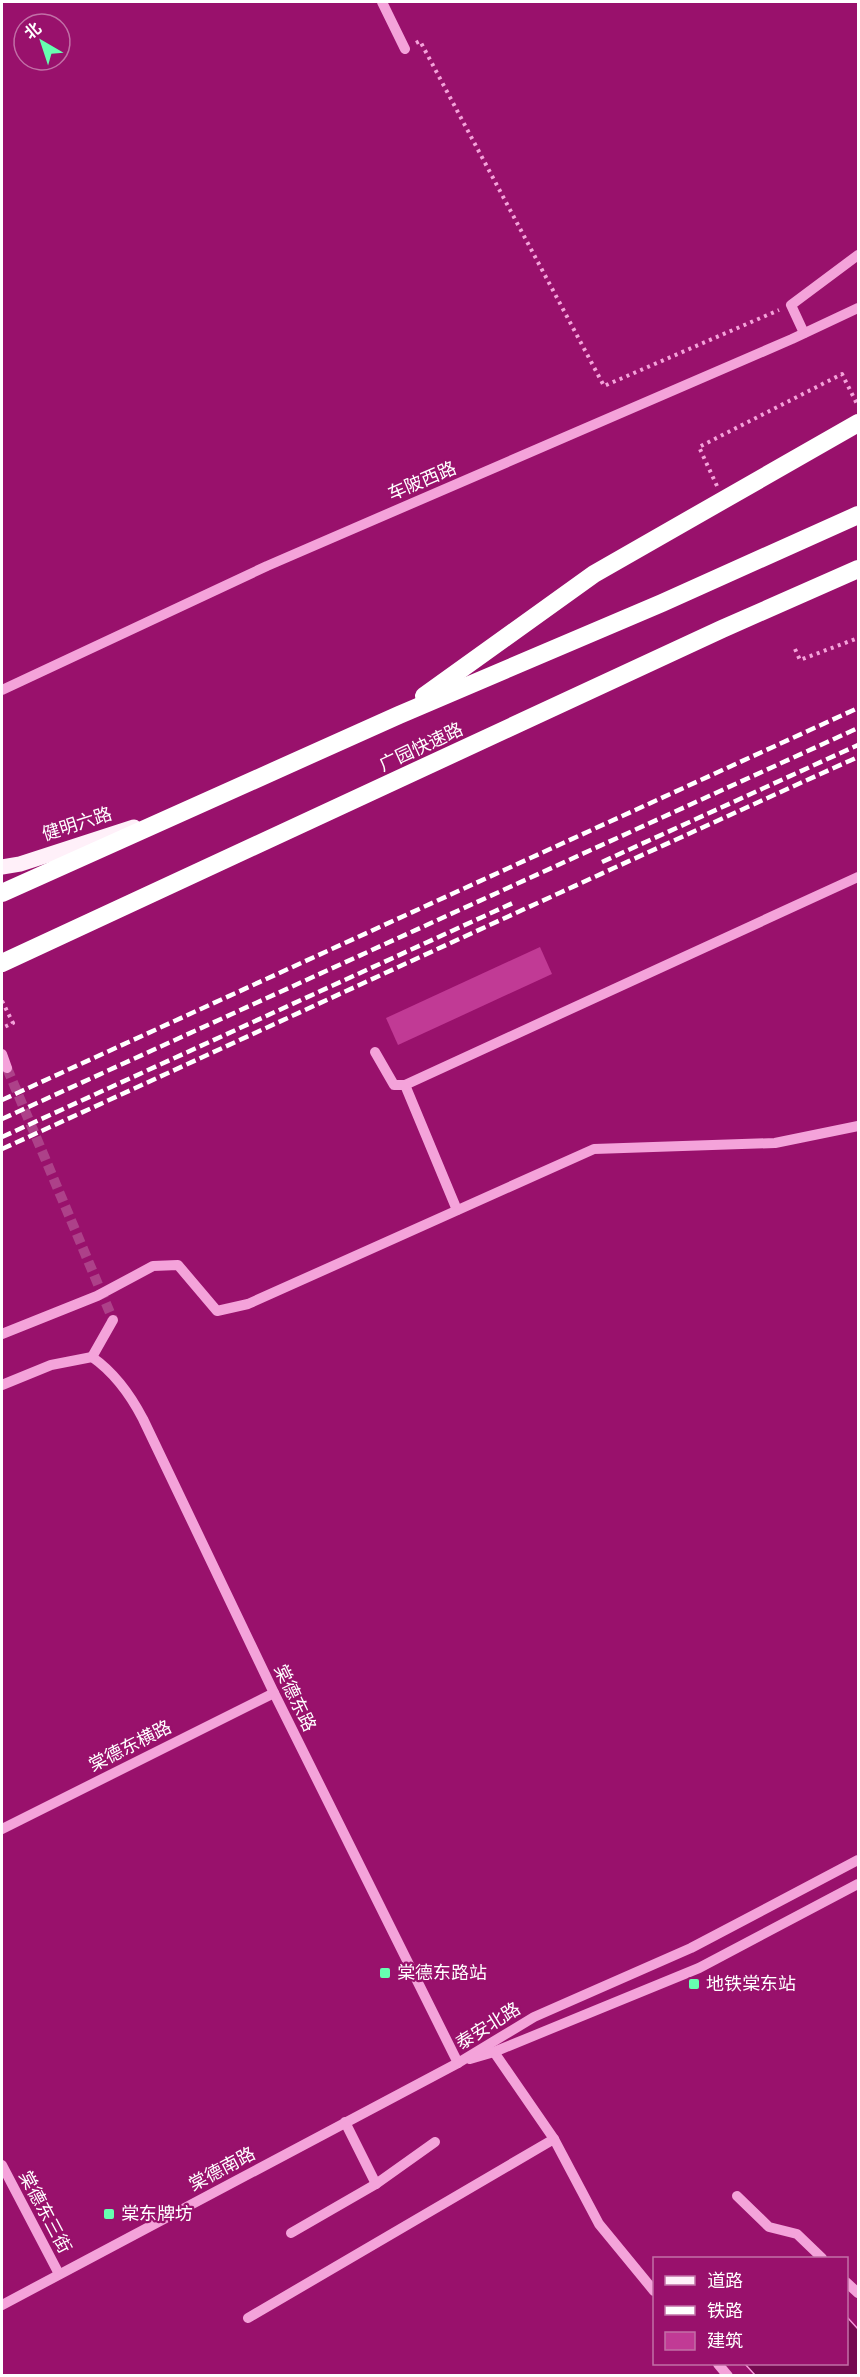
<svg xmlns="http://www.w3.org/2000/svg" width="860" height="2377" font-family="Figtree,'Noto Sans SC',sans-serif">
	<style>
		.water { fill: #750a50; stroke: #f795d9; stroke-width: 1.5 }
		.building { fill: #c13a95 }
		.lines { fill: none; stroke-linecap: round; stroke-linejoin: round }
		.minor-tunnel { stroke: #ad4189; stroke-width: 10; stroke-dasharray: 10 5; stroke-linecap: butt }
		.path { stroke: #f4a3da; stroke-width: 4; stroke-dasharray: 3 4.5; stroke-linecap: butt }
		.minor { stroke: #f4a3da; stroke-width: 10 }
		.major { stroke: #fff0f9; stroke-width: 15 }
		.highway { stroke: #fff; stroke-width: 18 }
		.rail { stroke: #fff; stroke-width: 4.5; stroke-dasharray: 10 4.5; stroke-linecap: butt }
		.poi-dot { fill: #66ffb0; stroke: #99116c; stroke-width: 2 }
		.labels { text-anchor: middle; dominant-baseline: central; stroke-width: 4.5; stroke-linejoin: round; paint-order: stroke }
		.street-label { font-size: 18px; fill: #fff; stroke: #99116c }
		.poi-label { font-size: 18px; fill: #fff; stroke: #99116c; text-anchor: start }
	</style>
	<rect width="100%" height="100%" fill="#99116c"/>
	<polygon class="water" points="847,2317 858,2329 858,2375 755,2375 745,2364 846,2364"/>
	<polygon class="building" points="540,947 552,974 398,1045 386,1018"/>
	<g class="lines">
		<polyline class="minor-tunnel" points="7,1068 113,1320"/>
		<g class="path">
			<polyline points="416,43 420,41 604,386 779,310"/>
			<polyline points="717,486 699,447 842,374 858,406"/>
			<polyline points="795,649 800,660 858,638"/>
			<polyline points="2,1001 13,1023 2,1028"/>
		</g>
		<g class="minor">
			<polyline points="382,2 405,49"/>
			<polyline points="804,333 791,305 858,255"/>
			<polyline points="2,690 267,566 792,339 858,308"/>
			<polyline points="375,1052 394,1085 405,1085 457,1210"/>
			<polyline points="2,1054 7,1068"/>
			<polyline points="405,1085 858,877"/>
			<polyline points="2,1334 97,1296 153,1266 178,1265 217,1311 248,1304 594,1149 775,1143 858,1126"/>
			<path d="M92,1357C115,1373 130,1394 143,1419L274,1693L458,2063"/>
			<polyline points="92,1357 113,1320"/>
			<polyline points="2,1385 51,1365 92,1357"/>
			<polyline points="2,1829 274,1693"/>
			<polyline points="494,2052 554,2139 599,2224 654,2291"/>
			<polyline points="470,2059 494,2052 699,1968 858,1884"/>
			<polyline points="345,2122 376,2184"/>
			<polyline points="2,2165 59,2274"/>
			<polyline points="737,2196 769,2227 797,2234 822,2258"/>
			<polyline points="291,2233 376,2184 435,2142"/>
			<polyline points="846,2282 858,2293"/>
			<polyline points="2,2305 458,2063 534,2017 691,1948 858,1860"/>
			<polyline points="248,2318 554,2139"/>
			<polyline points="718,2364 728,2376"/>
		</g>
		<polyline class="major" points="2,867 20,864 134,827"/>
		<g class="highway">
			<polyline points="424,696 594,574 858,423"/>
			<polyline points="2,893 399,715 662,603 858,515"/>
			<polyline points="2,963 722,629 858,569"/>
		</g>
		<g class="rail">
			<polyline points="602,862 858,745"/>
			<polyline points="2,1100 858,708"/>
			<polyline points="2,1119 858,728"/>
			<polyline points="2,1137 515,902"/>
			<path d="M2,1149C287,1019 572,886 858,757"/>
		</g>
	</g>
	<g class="poi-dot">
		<rect x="379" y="1967" width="12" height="12" rx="3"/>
		<rect x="688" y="1978" width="12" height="12" rx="3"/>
		<rect x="103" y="2208" width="12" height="12" rx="3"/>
	</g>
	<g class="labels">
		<g class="street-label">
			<text transform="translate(422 481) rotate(-23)">车陂西路</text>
			<text transform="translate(421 747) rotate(-25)">广园快速路</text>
			<text transform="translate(77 824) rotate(-18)">健明六路</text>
			<text transform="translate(295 1698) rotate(64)">棠德东路</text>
			<text transform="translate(130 1746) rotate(-27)">棠德东横路</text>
			<text transform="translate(488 2026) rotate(-32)">泰安北路</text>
			<text transform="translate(222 2169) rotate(-28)">棠德南路</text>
			<text transform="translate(45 2212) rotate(62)">棠德东三街</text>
		</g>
		<g class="poi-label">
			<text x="397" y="1973">棠德东路站</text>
			<text x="706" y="1984">地铁棠东站</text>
			<text x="121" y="2214">棠东牌坊</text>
		</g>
	</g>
	<rect width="860" height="2377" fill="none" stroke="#ffffff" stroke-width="6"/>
	<rect x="653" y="2257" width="195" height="108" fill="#99116c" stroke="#c270a7" stroke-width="1.5"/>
	<rect x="665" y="2276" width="30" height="9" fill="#fff0f9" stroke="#c270a7" stroke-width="1.5"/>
	<text x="707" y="2287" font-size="18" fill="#ffffff">道路</text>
	<rect x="665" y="2306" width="30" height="9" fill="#ffffff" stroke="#c270a7" stroke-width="1.5"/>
	<text x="707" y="2317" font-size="18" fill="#ffffff">铁路</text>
	<rect x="665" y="2332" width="30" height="18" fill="#c13a95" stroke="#c270a7" stroke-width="1.5"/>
	<text x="707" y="2347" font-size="18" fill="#ffffff">建筑</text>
	<g transform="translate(42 42) rotate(321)"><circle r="28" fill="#99116c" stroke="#c270a7" stroke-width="1.5"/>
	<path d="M0-4.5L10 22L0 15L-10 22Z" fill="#66ffb0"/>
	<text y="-9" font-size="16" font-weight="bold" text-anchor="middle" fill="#ffffff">北</text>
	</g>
</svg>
